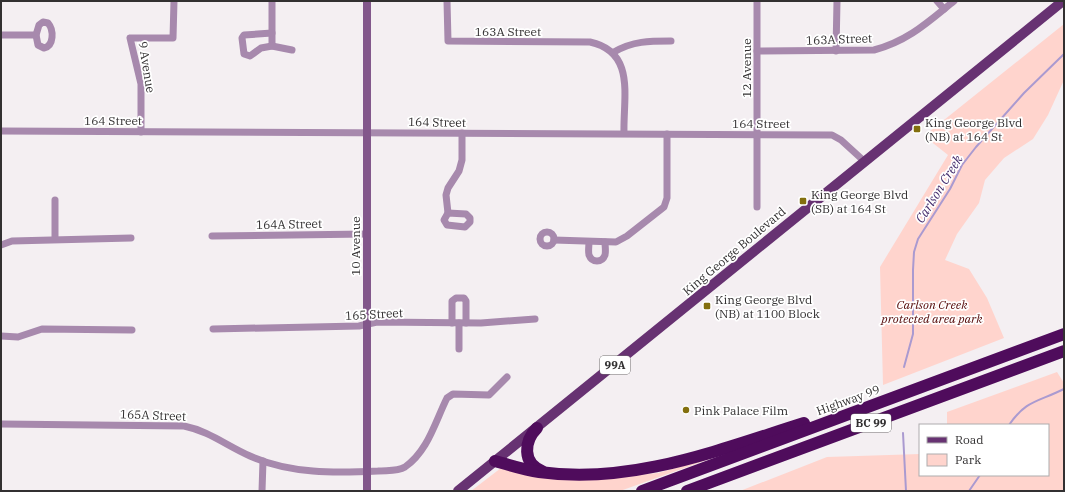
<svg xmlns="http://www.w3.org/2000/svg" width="1065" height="492" font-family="'IBM Plex Serif',serif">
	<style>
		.green { fill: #ffd4cd }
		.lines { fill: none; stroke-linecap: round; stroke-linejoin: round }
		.stream { stroke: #aa9ad0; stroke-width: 2 }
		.street { stroke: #a789ad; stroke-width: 7 }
		.secondary { stroke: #82578b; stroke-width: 8 }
		.primary { stroke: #673272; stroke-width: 10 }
		.highway { stroke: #4f0c5c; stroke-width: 12 }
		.poi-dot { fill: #836f0e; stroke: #fff; stroke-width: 1.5 }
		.labels { text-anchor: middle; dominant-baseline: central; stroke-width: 3.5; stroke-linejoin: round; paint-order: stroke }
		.shield { fill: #fff; stroke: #706e6f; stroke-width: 1 }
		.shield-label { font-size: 11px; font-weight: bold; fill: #323031 }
		.street-label { font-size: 12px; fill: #323031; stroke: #fff }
		.poi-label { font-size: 12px; fill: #323031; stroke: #fff; text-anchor: start }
		.park-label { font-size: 12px; font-style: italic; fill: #530605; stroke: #fff }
		.water-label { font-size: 13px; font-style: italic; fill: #452d6d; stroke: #fff }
	</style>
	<rect width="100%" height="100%" fill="#f4eff2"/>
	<g class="green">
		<polygon points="1064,24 1064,80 1048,115 1033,139 1004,158 985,180 979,203 957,234 945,260 969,269 987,298 1004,338 883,385 880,267 948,155 924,136"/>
		<polygon points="1057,372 1064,383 1064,491 740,491 827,457 920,454 920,475 1048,475 1048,425 947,425 947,412"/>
		<polygon points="721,455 620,491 471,491 501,468 637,475 658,473"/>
	</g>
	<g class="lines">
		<g class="stream">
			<polyline points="904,367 913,334 913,270 914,252 918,239 950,189 962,165 976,147 1024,93 1064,54"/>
			<path d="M1009,425C1026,400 1038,402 1064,389"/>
			<polyline points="903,433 906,491"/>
			<polyline points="969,491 980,475"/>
		</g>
		<g class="street">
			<polyline points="272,1 272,46"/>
			<path d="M447,1L448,41L590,42C636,52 623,97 624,133"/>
			<polyline points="757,1 757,207"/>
			<polyline points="937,1 944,9"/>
			<path d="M43,22L48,23C54,30 54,46 44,48L38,45L36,35L39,25Z"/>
			<polyline points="272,33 244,35 242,38 244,54 250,56 261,48 272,46 292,50"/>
			<polyline points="1,35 36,35"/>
			<path d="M757,51L874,50C908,41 928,22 954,1"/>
			<polyline points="836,51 837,1"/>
			<path d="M614,52C633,41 649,41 671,41"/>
			<polyline points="1,131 832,135 841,140 864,161"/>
			<polyline points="141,132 141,84 130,38 173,38 174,1"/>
			<polyline points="448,213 446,195 448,188 459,171 462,160 462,133"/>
			<polygon points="448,213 466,214 470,218 470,222 465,227 447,225 444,220"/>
			<circle cx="547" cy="239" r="7"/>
			<polyline points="212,236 367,234"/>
			<polyline points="55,239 55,200"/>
			<polyline points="554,240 616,242 627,236 664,207 667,198 667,134"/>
			<path d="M589,242C589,246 588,251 589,255C592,263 602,263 605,255C606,251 605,246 605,242"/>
			<polyline points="1,245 12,241 131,238"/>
			<polyline points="452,323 452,301 456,298 464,298 466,301 466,323"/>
			<polyline points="213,329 359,326 377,322 481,323 535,319"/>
			<polyline points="1,336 18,337 42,329 132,330"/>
			<polyline points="459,349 459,323"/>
			<path d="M1,424L184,426C209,431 227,446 250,456C290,474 335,473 378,471C387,470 397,472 405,467C428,451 435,422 447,398L453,394L489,395L507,377"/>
			<polyline points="262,491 263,461"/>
		</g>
		<polyline class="secondary" points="367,1 367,491"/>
		<polyline class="primary" points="458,491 1063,1"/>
		<g class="highway">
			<path d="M537,428C524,441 522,463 542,471"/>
			<path d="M495,461C509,465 524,470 539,472C631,485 718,450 804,423"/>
			<polyline points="642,491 1064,334"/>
			<polyline points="687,491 1064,351"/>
		</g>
	</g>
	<g class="poi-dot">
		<rect x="913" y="125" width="8" height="8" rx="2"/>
		<rect x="799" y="197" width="8" height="8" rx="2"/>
		<rect x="703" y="302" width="8" height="8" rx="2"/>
		<circle cx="686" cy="410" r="4"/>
	</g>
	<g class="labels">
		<g class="shield">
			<rect x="600" y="356" width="30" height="18" rx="3"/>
			<rect x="851" y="414" width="40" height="18" rx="3"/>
		</g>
		<g class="shield-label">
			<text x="615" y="365">99A</text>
			<text x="871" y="423">BC 99</text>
		</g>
		<g class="street-label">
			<text x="508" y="31">163A Street</text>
			<text transform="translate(839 39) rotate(-2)">163A Street</text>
			<text transform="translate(147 67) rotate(81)">9 Avenue</text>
			<text transform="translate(746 68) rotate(-90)">12 Avenue</text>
			<text x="113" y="120">164 Street</text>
			<text transform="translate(437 122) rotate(1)">164 Street</text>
			<text x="761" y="123">164 Street</text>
			<text transform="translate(289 224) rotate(-1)">164A Street</text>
			<text transform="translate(355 246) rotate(-90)">10 Avenue</text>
			<text transform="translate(734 251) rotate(-40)">King George Boulevard</text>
			<text transform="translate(374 314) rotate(-3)">165 Street</text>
			<text transform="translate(848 400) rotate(-20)">Highway 99</text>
			<text transform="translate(153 415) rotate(2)">165A Street</text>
		</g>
		<g class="poi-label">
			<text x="925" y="122">King George Blvd<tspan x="925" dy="14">(NB) at 164 St</tspan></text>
			<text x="811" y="194">King George Blvd<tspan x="811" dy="14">(SB) at 164 St</tspan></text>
			<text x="715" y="299">King George Blvd<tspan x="715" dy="14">(NB) at 1100 Block</tspan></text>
			<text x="694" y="410">Pink Palace Film</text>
		</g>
		<g class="park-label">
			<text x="932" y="304">Carlson Creek<tspan x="932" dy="14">protected area park</tspan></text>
		</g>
		<g class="water-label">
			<text transform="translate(939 189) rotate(-58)">Carlson Creek</text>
		</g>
	</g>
	<rect width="1065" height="492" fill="none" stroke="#323031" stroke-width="4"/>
	<rect x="919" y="424" width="130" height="52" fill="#ffffff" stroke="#adacad"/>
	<rect x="927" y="437" width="20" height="6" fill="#673272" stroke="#adacad"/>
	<text x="955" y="444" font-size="12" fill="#323031">Road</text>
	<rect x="927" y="454" width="20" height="12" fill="#ffd4cd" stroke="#adacad"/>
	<text x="955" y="464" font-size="12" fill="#323031">Park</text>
</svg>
